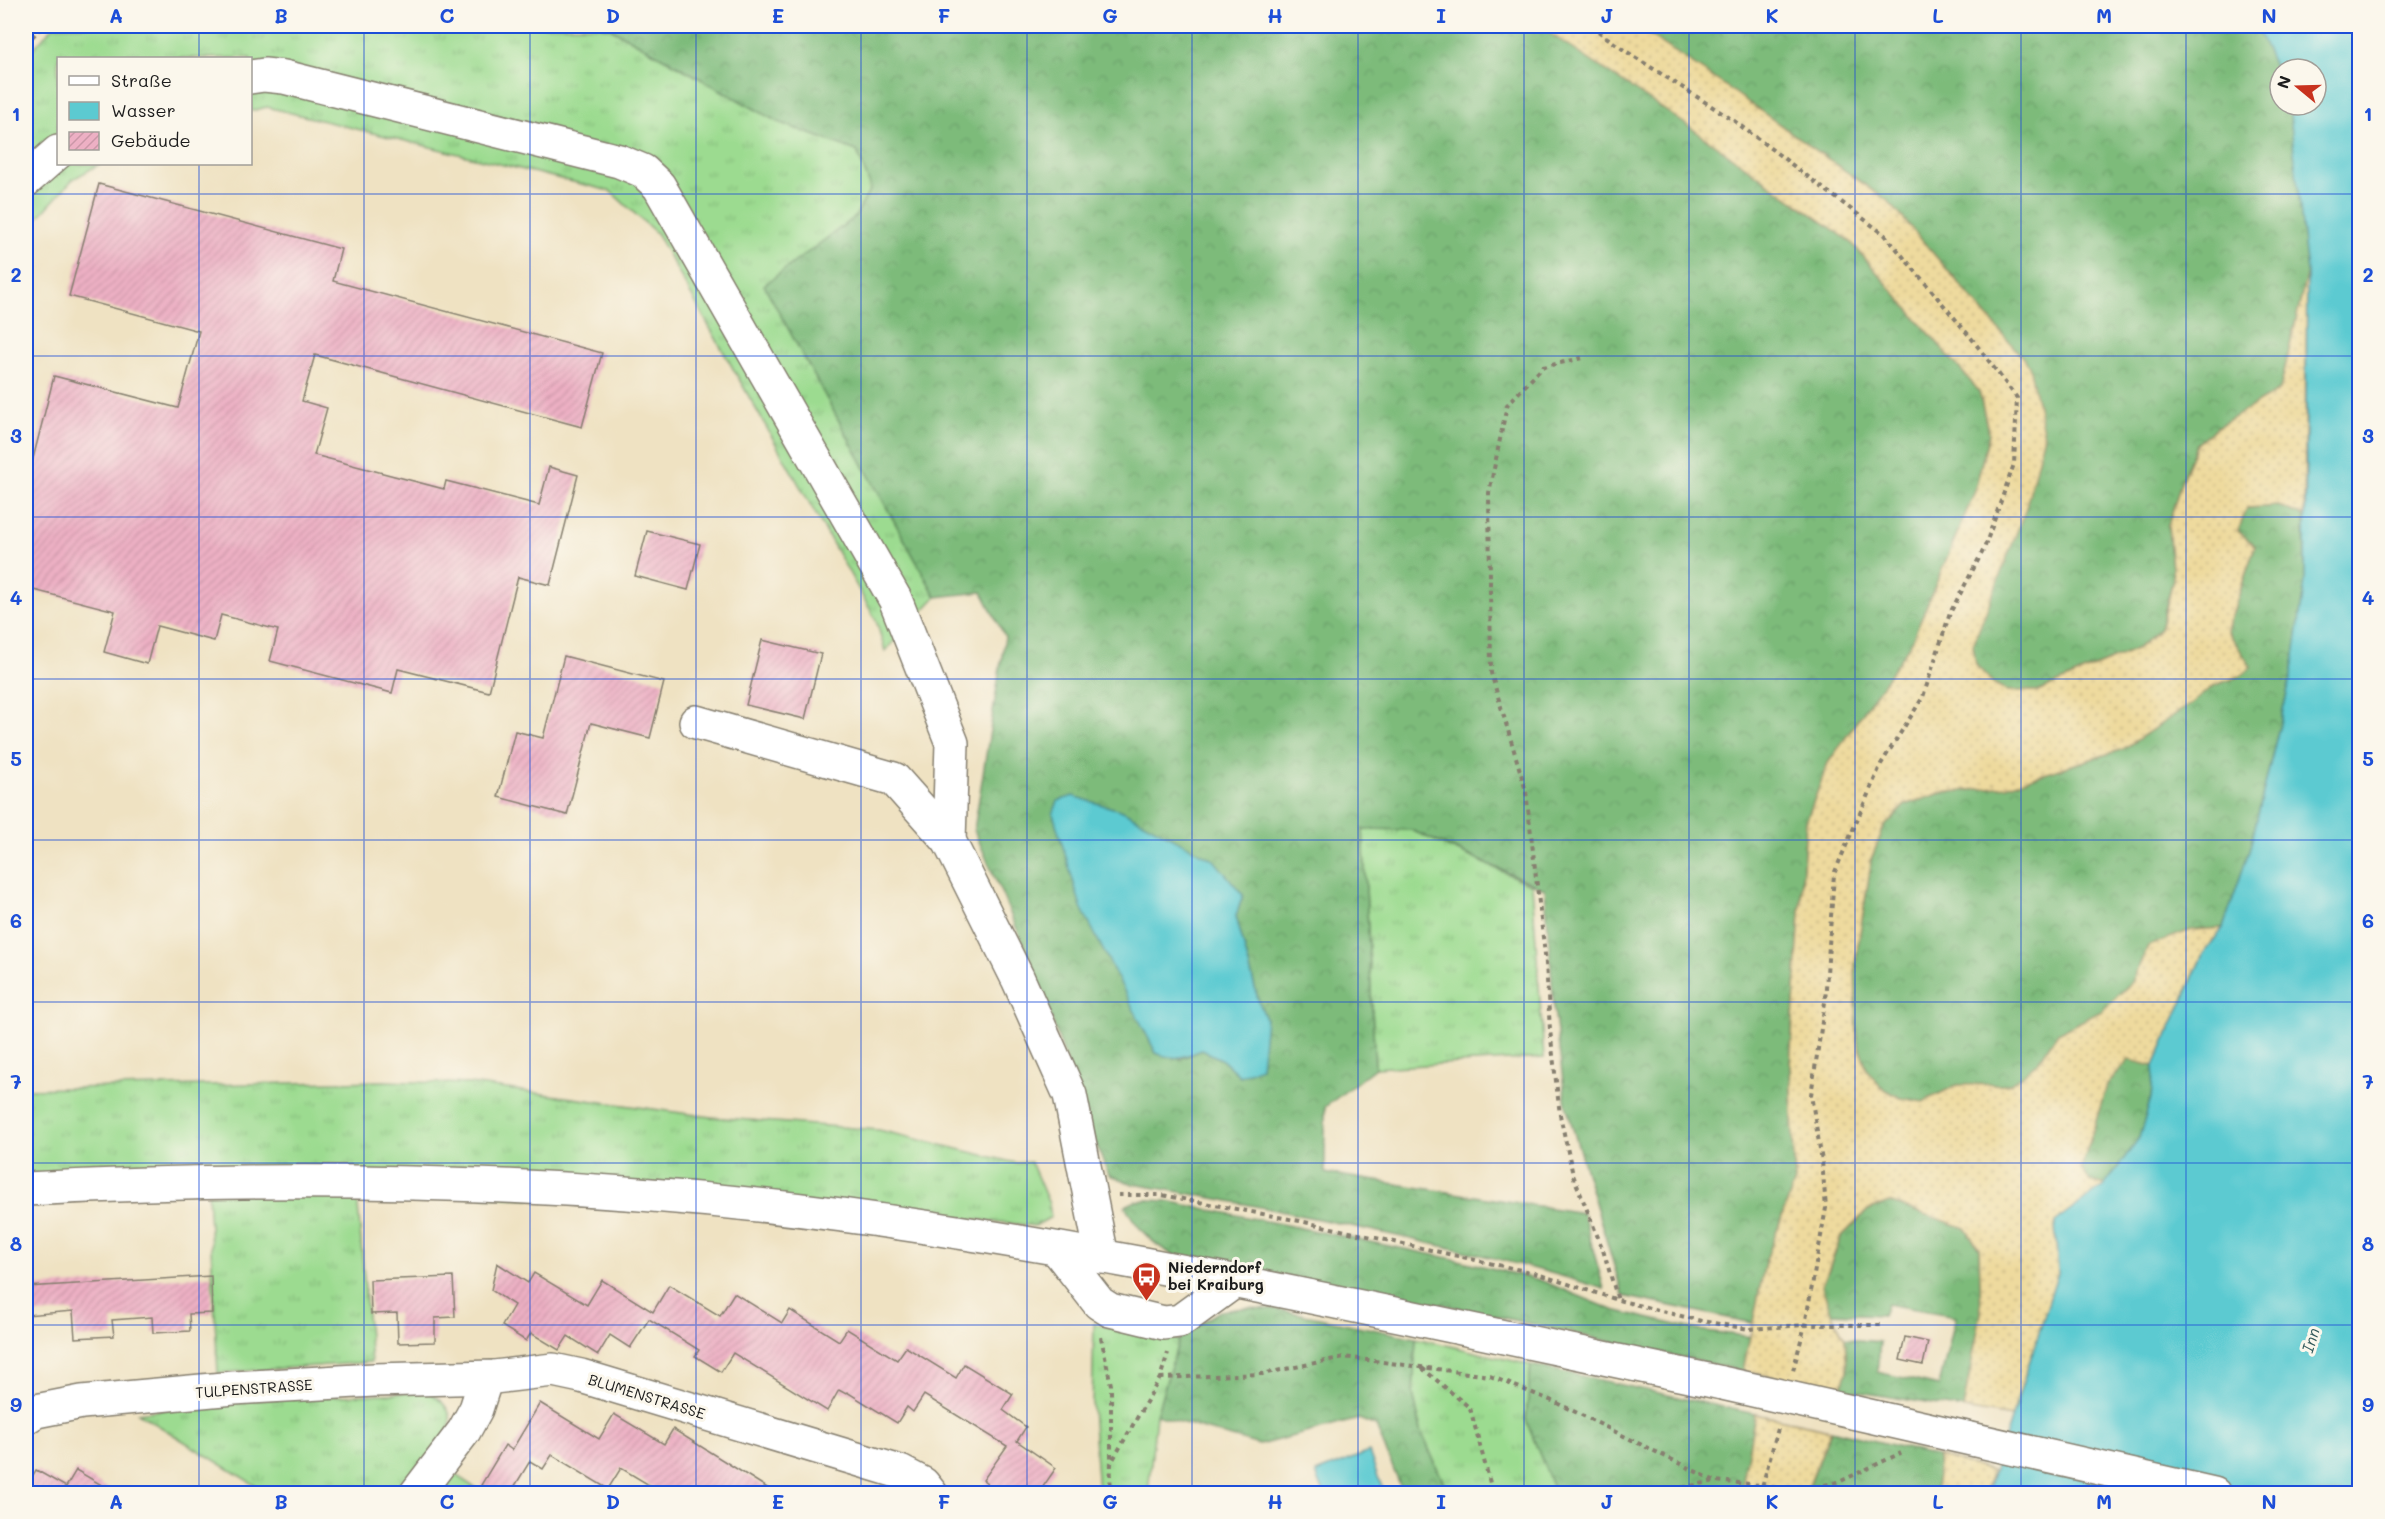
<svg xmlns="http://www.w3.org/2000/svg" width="2385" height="1519" font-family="Mali,sans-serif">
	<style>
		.grass { fill: url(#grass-tufts); stroke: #5c7c56; stroke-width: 1.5 }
		.forest { fill: url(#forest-crowns); stroke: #4c6c4b; stroke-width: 1.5; fill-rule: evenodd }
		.sand { fill: url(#sand-dots); stroke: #857b5d; stroke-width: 1.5 }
		.water { fill: #5ccad1; stroke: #3c7376; stroke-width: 1.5 }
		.building { fill: url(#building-hatch) }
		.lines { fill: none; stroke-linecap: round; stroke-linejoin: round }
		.minor-casing { stroke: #867f6f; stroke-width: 36 }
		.major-casing { stroke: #867f6f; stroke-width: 36 }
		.path { stroke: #867f6f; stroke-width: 4; stroke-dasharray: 4.5 4.5; stroke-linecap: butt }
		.minor { stroke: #fff; stroke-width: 33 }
		.major { stroke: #fff; stroke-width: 33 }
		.major-bridge-casing { stroke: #867f6f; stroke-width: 36; stroke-linecap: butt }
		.major-bridge { stroke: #fff; stroke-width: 33 }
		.grid { fill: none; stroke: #1d4ed8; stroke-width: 1.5; stroke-opacity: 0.55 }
		.labels { text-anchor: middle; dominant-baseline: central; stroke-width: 6; stroke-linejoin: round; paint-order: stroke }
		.poi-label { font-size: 15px; font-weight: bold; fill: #1c1c1c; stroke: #fbf7ec; text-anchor: start }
		.street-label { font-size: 15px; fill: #1c1c1c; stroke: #fbf7ec }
		.water-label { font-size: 16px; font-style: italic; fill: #32595b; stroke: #fbf7ec }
		.neatline { fill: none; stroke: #1d4ed8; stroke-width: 2 }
		.grid-label { font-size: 20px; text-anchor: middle; font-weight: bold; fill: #1d4ed8 }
	</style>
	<defs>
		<pattern id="grass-tufts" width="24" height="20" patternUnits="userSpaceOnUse" patternTransform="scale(1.5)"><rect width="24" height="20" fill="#9cdb90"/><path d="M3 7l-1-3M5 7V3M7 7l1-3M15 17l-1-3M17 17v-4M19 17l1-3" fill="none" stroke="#86bb7c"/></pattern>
		<pattern id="forest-crowns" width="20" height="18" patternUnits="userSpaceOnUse" patternTransform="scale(1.5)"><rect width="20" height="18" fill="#7dbb7a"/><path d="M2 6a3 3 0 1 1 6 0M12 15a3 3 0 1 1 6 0" fill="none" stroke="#6ba069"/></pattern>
		<pattern id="sand-dots" width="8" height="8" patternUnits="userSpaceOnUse" patternTransform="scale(1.5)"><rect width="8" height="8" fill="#eeda9e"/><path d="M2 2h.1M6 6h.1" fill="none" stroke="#ccba88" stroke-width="1.8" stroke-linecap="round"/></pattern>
		<pattern id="building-hatch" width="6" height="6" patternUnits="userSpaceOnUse" patternTransform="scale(1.5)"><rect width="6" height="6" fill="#edb0c4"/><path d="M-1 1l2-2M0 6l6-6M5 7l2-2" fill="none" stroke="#cb97a8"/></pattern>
	</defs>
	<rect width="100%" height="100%" fill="#fbf7ec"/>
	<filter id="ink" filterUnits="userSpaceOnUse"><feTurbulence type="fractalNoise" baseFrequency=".0167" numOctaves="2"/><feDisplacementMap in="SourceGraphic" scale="12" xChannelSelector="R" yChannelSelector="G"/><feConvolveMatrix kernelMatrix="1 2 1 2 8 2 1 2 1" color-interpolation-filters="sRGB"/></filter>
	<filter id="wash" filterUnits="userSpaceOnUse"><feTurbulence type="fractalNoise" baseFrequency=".008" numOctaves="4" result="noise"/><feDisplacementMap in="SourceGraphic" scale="24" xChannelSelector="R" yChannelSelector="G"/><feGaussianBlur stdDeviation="1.35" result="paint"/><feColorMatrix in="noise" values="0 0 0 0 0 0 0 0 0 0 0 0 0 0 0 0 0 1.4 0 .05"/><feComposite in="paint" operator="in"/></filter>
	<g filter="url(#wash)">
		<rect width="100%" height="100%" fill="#efe2c2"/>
		<g class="grass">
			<polygon points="54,26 599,26 610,28 778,122 857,151 871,188 855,217 765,286 936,597 885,651 876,620 656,233 610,191 267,107 251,111 250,58 58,58 58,164 100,164 73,179 26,231 26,56"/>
			<polygon points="1363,828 1411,830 1532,885 1544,1058 1375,1068"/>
			<polygon points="384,1081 470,1084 711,1117 879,1130 1016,1163 1031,1162 1049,1204 1051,1217 1035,1226 963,1218 26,1176 26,1089"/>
			<polygon points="208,1194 357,1194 371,1362 218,1373"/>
			<polygon points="1094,1324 1179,1340 1156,1415 1148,1493 1098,1493 1092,1407"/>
			<polygon points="1416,1338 1531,1365 1526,1420 1555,1493 1448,1493 1421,1431 1413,1393"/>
			<path d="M428,1392C440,1399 453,1410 450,1425C447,1441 411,1479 400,1493L269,1494L138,1413L231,1401Z"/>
			<polygon points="451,1472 483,1493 435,1494"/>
		</g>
		<g class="forest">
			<path d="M599,26H1539L1690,127L1851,242L1979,391L1989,434L1974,494L1910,645L1828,763L1806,822L1790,1066L1795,1181L1765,1263L1753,1323L1623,1296L1566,1105L1554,1008L1545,889L1411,830L1363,829L1375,1068L1325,1107V1173L1583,1213L1604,1289C1533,1266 1461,1250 1388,1234C1303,1215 1219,1198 1133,1184L1109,1175L1089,1127L1036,973L974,830L1005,637L982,592L936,597L764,285L855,217L871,188L857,151L778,122L610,28ZM1243,895L1236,916L1258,999L1266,1019L1240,1076L1221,1059L1202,1050L1180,1059L1156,1053L1138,1016Z"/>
			<polygon points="1636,26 2256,26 2280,79 2280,105 2289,105 2307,272 2280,390 2217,427 2197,444 2181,482 2168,526 2173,579 2160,629 2138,648 2040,691 2007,691 1993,683 1976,665 1973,645 1989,598 2029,365 1889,202 1721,83"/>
			<polygon points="2278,506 2304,516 2305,581 2291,677 2250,848 2223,928 2191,930 2148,946 2132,982 2102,1011 2058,1033 2038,1062 2011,1084 1957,1085 1923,1102 1900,1098 1881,1087 1867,1070 1857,1040 1855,964 1872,857 1884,827 1905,805 1941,793 2006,786 2123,749 2192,703 2213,686 2240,676 2251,667 2227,630 2255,546 2238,531 2247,508"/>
			<polygon points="2129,1059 2154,1066 2151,1098 2139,1138 2105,1185 2090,1181 2081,1169 2107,1085"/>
			<path d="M1148,1200L1167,1201L1454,1259L1540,1280L1613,1310L1698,1330L1751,1337L1743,1371L1423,1300L1198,1261C1189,1259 1178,1258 1170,1253C1151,1243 1135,1225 1125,1206L1136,1201Z"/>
			<polygon points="1889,1202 1965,1228 1979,1248 1981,1313 1963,1409 1841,1389 1847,1371 1845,1339 1880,1342 1877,1372 1939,1386 1956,1316 1887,1304 1883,1315 1831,1313 1822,1287 1841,1237 1868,1210"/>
			<polygon points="1244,1308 1276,1309 1416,1338 1413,1393 1421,1431 1448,1493 1403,1493 1376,1426 1359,1419 1259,1445 1156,1415 1179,1340 1196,1326 1220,1311"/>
			<polygon points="1531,1365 1755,1414 1741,1494 1555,1493 1526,1420"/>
			<polygon points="1831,1430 1937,1456 1938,1476 1935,1491 1932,1493 1806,1494"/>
		</g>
		<g class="sand">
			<polygon points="1539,26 1636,26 1721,83 1889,202 2029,365 2044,435 2025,511 1973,645 1976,665 1993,683 2007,691 2040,691 2138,648 2160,629 2167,605 2173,579 2168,526 2181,482 2197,444 2217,427 2280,390 2307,272 2304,516 2278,506 2247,508 2238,531 2255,546 2227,630 2251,667 2240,676 2213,686 2192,703 2123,749 2006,786 1941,793 1905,805 1884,827 1872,857 1855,964 1857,1040 1867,1070 1881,1087 1900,1098 1923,1102 1957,1085 2011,1084 2038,1062 2058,1033 2102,1011 2132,982 2148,946 2191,930 2223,928 2203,954 2154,1066 2129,1060 2107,1085 2081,1169 2090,1181 2105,1185 2055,1222 2058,1273 2012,1417 1963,1409 1981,1313 1979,1248 1965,1228 1889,1202 1868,1210 1841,1237 1822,1286 1831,1313 1845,1339 1847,1371 1841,1389 1743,1371 1765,1263 1795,1181 1790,1066 1806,822 1828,763 1910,645 1974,494 1989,434 1979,391 1851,242 1690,127"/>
			<polygon points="1755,1414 1831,1430 1806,1493 1741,1493"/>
			<polygon points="1937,1456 1993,1471 1985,1493 1932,1493 1935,1491 1938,1476"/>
		</g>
		<g class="water">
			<polygon points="2256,26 2359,26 2359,1493 1987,1494 2058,1273 2055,1222 2105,1185 2139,1138 2151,1098 2154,1066 2203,954 2223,928 2250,848 2291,677 2305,581 2307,272 2289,105 2316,105 2316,69 2280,69 2280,79"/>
			<path d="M1073,796L1123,811L1214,860L1243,895L1236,916L1258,999L1266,1019L1261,1067L1240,1076L1221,1059L1202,1050C1184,1057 1174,1061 1156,1053L1081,907L1053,814L1058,801Z"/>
			<polygon points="1369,1452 1384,1493 1324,1493 1316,1473"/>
		</g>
		<g id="blocks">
			<g class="building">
				<polygon points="99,184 341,249 333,281 602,353 582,427 315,355 302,401 327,408 314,455 444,489 446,481 539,505 549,467 578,475 550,585 518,577 489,692 398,669 392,693 270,661 278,630 221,615 214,641 157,626 147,664 104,652 115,611 26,588 26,486 54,376 178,408 199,331 69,296"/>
				<polygon points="647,531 700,544 688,590 635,576"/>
				<polygon points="762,640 821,654 805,719 746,705"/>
				<polygon points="564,656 664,682 650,738 591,723 567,815 498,797 515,731 543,738"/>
				<polygon points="497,1263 528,1283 534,1273 587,1305 602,1280 653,1312 669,1285 720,1316 734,1293 782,1323 790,1310 839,1341 847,1329 897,1360 906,1347 956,1378 964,1364 1013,1394 1003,1410 1026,1427 1017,1441 1056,1468 1038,1494 980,1494 987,1483 983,1480 1007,1446 924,1395 913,1412 907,1407 897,1423 847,1392 846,1394 839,1390 827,1411 733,1353 721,1372 695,1356 699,1350 649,1319 630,1348 610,1335 598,1355 568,1336 559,1350 531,1333 526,1341 502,1326 514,1305 491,1290"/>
				<polygon points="211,1276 212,1313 189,1314 190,1331 153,1333 152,1317 112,1320 114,1336 75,1338 73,1311 26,1315 26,1287"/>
				<polygon points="453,1277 455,1317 435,1318 435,1342 398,1343 397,1313 371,1314 370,1280"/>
				<polygon points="1905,1337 1928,1342 1923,1365 1900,1360"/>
				<polygon points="540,1403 599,1439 614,1414 664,1444 673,1429 777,1494 664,1494 621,1468 608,1489 552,1455 543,1469 530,1461 510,1494 495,1494 481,1485 505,1445 512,1450"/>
				<polygon points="36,1470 66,1487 76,1470 117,1494 26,1494 26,1488"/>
			</g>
		</g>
	</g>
	<g filter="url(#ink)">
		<use href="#blocks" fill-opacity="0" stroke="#867f6f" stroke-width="1.5"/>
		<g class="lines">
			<defs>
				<g id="minor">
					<polyline points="250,77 264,75 284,77 619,161 643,171 659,186 895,599 952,743 949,841"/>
					<polyline points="26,180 58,152"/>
					<polyline points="696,722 894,779 949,841 1018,979 1070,1095 1102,1257"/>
					<polyline points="1057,1249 1099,1303 1110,1310 1164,1323 1180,1321 1235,1281"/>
					<polyline points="26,1417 36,1411 82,1402 234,1388 374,1380 494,1377 553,1370 581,1376 900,1472 923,1484 931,1494"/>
					<polyline points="416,1494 464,1431 476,1409 486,1378"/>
				</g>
				<g id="major">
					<path d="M26,1189C298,1175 572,1179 842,1215C1138,1255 1430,1322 1722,1383"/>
					<polyline points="1852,1412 2214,1494"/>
				</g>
			</defs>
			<use href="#minor" class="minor-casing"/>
			<use href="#major" class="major-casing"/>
			<g class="path">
				<polyline points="1591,26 1624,50 1733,120 1885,235 1972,339 2017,398 2014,464 1984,549 1950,613 1923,697 1881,764 1834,874 1825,1002 1811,1095 1822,1161 1826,1208 1805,1325 1793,1371"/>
				<polyline points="26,44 42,26"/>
				<polyline points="1582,358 1543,367 1507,405 1489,493 1491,673 1526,791 1546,963 1550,1030 1560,1115 1573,1175 1603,1250 1618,1300"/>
				<polyline points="1118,1195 1162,1195 1300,1221 1534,1273 1618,1300 1701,1321 1749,1329 1805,1325 1881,1325"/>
				<polyline points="1101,1337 1111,1385 1111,1460"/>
				<polyline points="1422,1368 1470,1408 1493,1494"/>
				<polyline points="1160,1378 1262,1374 1344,1357 1490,1376 1555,1402 1715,1481"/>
				<polyline points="1110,1494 1111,1463 1160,1378 1168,1353"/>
				<polyline points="1666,1494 1675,1489 1715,1481 1761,1485 1794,1492 1841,1481 1901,1453"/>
				<polyline points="1760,1494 1779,1425"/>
			</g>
			<use href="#minor" class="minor"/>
			<use href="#major" class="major"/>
			<defs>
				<polyline id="major-bridge" points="1722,1383 1852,1412"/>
			</defs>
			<use href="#major-bridge" class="major-bridge-casing"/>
			<use href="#major-bridge" class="major-bridge"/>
		</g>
	</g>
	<path class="grid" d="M199,26V58M364,26V1494M530,26V1494M696,26V1494M861,26V1494M1027,26V1494M1192,26V1494M1358,26V1494M1524,26V1494M1689,26V1494M1855,26V1494M2021,26V1494M2186,26V1494M199,164V1494M26,194H2360M26,356H2360M26,517H2360M26,679H2360M26,840H2360M26,1002H2360M26,1163H2360M26,1325H2360"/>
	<defs>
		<symbol id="bus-pin" viewBox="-11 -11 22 30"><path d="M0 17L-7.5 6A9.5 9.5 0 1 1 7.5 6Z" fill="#c8321e" stroke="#fbf7ec"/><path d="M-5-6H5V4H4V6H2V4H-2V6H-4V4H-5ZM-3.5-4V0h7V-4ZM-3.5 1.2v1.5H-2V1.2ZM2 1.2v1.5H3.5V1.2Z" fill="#fff"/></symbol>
	</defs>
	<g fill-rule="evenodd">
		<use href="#bus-pin" x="1130" y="1260" width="33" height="45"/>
	</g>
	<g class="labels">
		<g class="poi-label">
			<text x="1168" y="1267">Niederndorf<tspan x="1168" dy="17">bei Kraiburg</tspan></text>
		</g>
		<g class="street-label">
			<text transform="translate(254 1388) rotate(-4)">TULPENSTRASSE</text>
			<text transform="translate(647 1396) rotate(17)">BLUMENSTRASSE</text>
		</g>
		<g class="water-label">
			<text transform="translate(2310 1340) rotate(-73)">Inn</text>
		</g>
	</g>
	<rect width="2385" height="1519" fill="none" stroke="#fbf7ec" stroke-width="66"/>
	<rect x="57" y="57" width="195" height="108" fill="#fbf7ec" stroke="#a29f99" stroke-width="1.5"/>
	<rect x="69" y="76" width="30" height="9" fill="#ffffff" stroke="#a29f99" stroke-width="1.5"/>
	<text x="111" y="87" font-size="18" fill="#1c1c1c">Straße</text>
	<rect x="69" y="102" width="30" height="18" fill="#5ccad1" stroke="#a29f99" stroke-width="1.5"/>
	<text x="111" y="117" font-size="18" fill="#1c1c1c">Wasser</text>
	<rect x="69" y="132" width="30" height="18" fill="url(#building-hatch)" stroke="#a29f99" stroke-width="1.5"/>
	<text x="111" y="147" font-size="18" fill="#1c1c1c">Gebäude</text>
	<g transform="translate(2298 87) rotate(289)"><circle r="28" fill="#fbf7ec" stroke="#a29f99" stroke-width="1.5"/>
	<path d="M0-4.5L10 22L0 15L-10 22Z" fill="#c8321e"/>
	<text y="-9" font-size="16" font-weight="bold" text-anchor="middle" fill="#1c1c1c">N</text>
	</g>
	<rect x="33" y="33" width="2319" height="1453" class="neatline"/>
	<g class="grid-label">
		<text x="116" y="23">A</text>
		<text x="281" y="23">B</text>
		<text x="447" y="23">C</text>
		<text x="613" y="23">D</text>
		<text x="778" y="23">E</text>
		<text x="944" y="23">F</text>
		<text x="1110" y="23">G</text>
		<text x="1275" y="23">H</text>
		<text x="1441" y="23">I</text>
		<text x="1607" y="23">J</text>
		<text x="1772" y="23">K</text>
		<text x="1938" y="23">L</text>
		<text x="2104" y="23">M</text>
		<text x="2269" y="23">N</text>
		<text x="16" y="121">1</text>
		<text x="2368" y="121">1</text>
		<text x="16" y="282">2</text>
		<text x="2368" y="282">2</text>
		<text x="16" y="443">3</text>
		<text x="2368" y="443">3</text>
		<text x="16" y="605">4</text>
		<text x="2368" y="605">4</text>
		<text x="16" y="766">5</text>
		<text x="2368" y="766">5</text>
		<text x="16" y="928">6</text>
		<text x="2368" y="928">6</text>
		<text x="16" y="1089">7</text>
		<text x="2368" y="1089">7</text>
		<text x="16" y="1251">8</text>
		<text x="2368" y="1251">8</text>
		<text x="16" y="1412">9</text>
		<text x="2368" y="1412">9</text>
		<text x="116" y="1509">A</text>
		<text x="281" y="1509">B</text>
		<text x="447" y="1509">C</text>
		<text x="613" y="1509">D</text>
		<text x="778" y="1509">E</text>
		<text x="944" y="1509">F</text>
		<text x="1110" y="1509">G</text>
		<text x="1275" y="1509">H</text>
		<text x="1441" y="1509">I</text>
		<text x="1607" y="1509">J</text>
		<text x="1772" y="1509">K</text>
		<text x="1938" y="1509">L</text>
		<text x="2104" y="1509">M</text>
		<text x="2269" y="1509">N</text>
	</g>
</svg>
